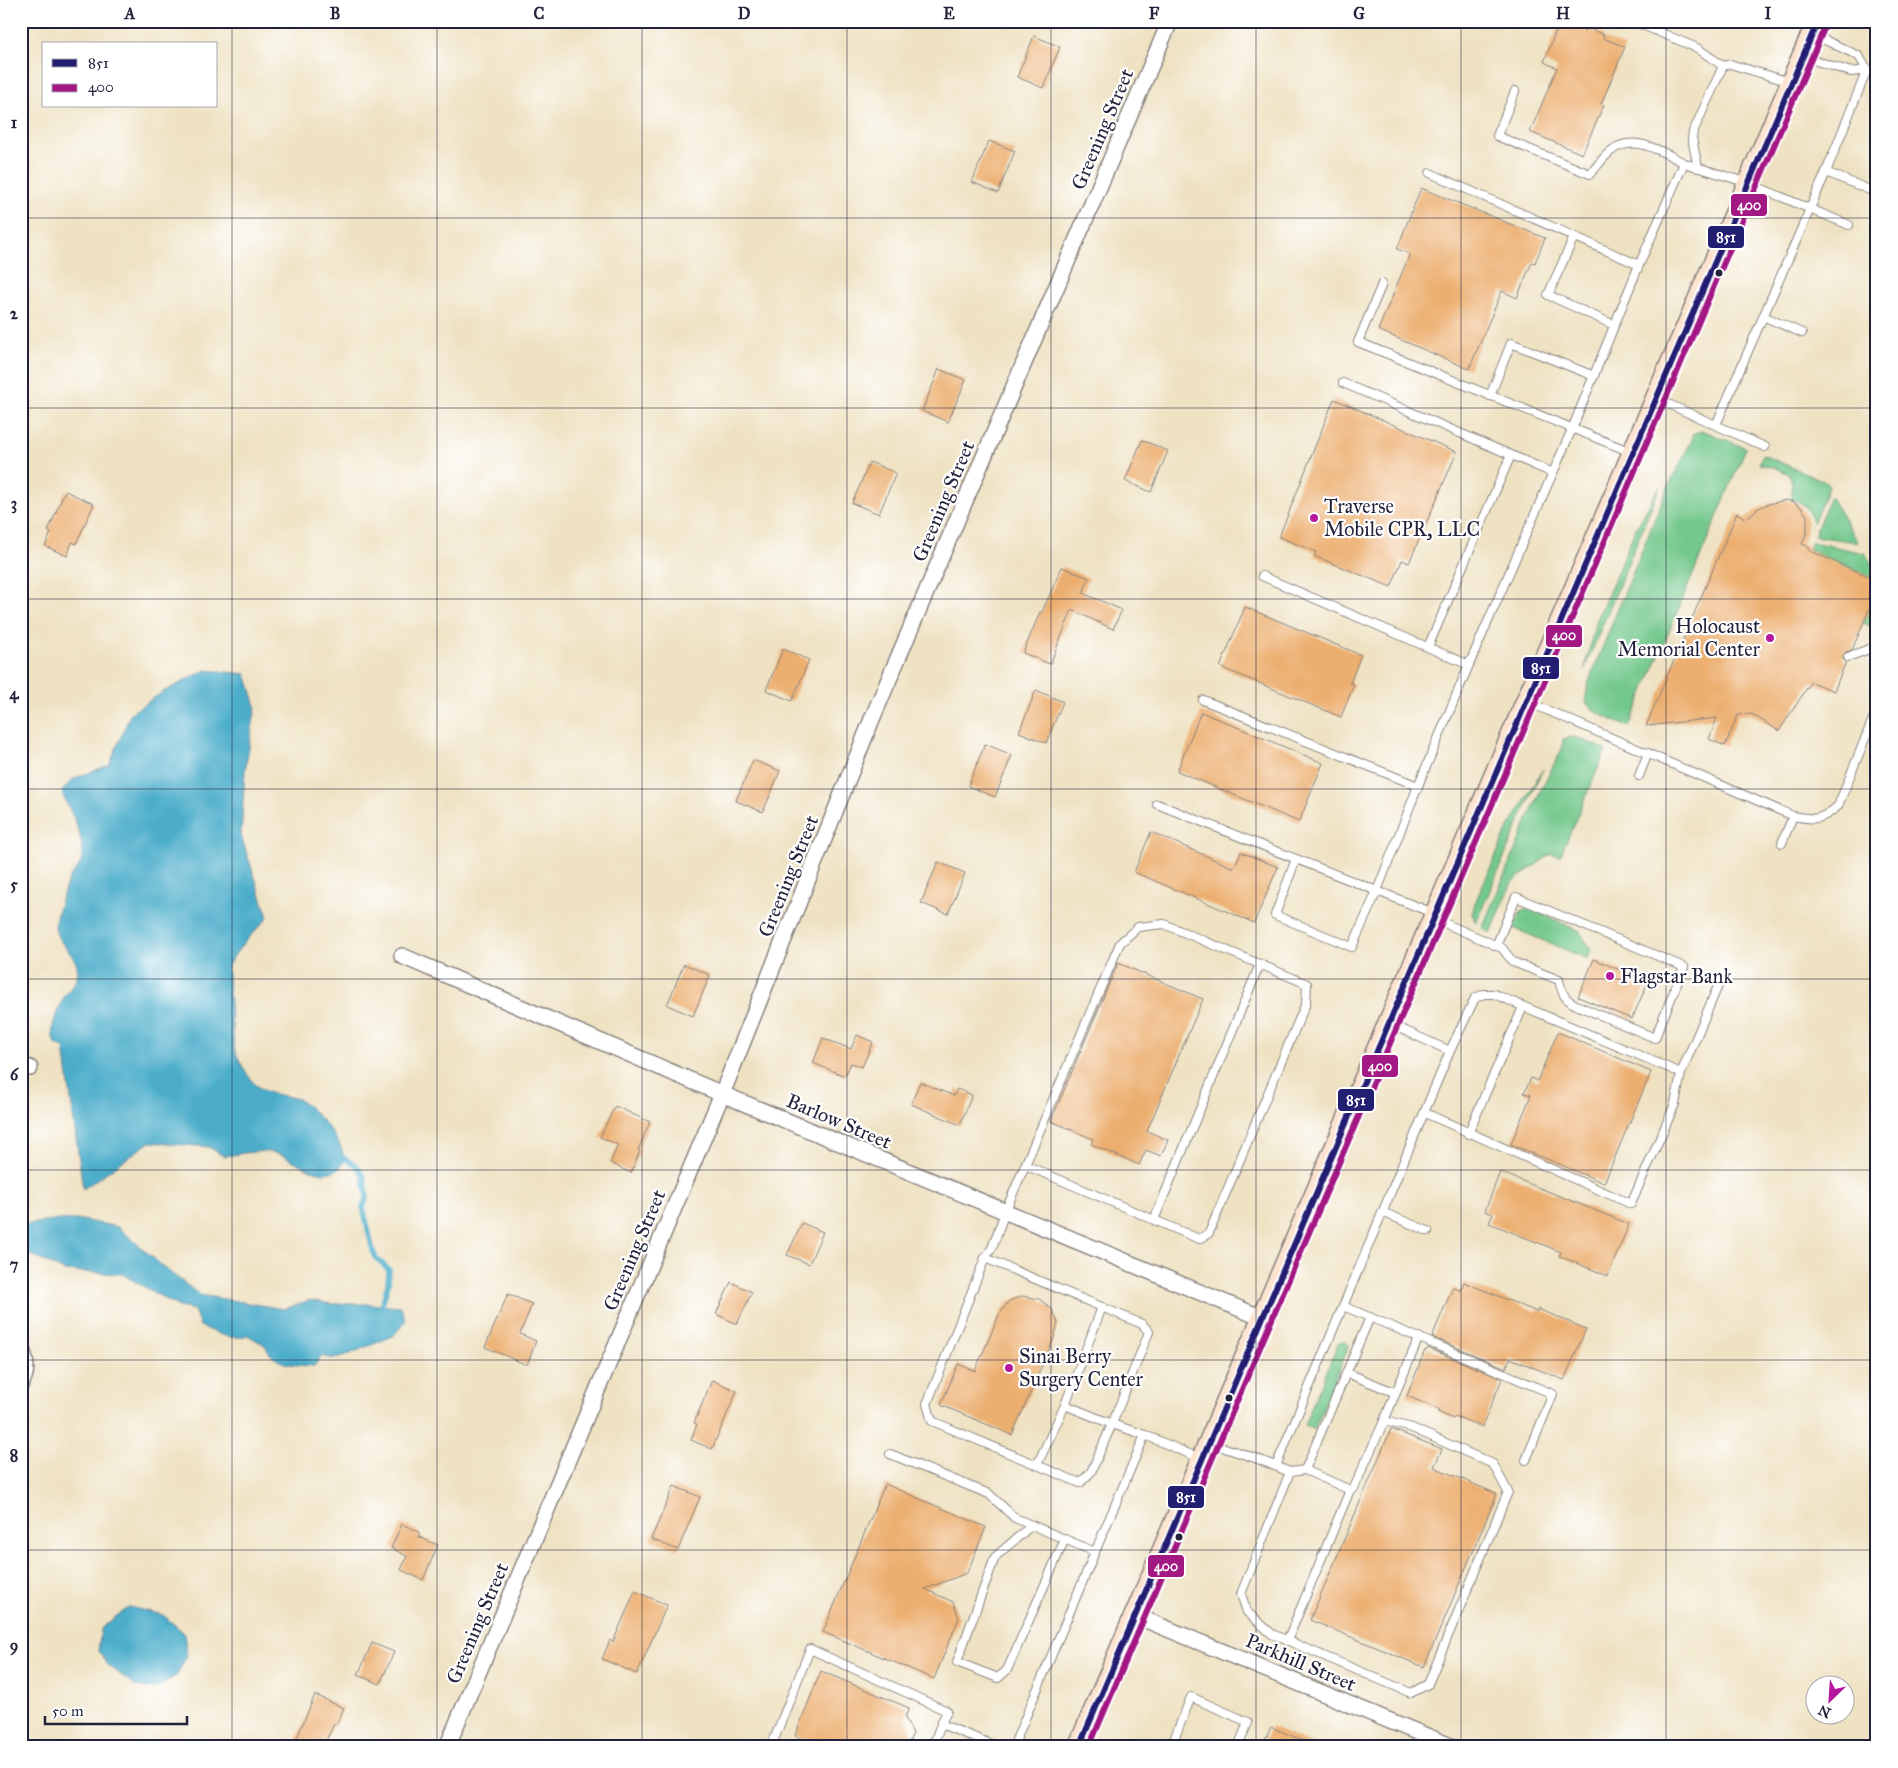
<svg xmlns="http://www.w3.org/2000/svg" width="1898" height="1768" font-family="'IM FELL Great Primer',serif">
	<style>
		.green { fill: #73c88c; stroke: #4a7564 }
		.water { fill: #4badca; stroke: #366882 }
		.lines { fill: none; stroke-linecap: round; stroke-linejoin: round }
		.stream { stroke: #4badca; stroke-width: 5.5 }
		.building { fill: #ecaf70 }
		.lane-casing { stroke: #88827e; stroke-width: 10 }
		.street-casing { stroke: #88827e; stroke-width: 18 }
		.secondary-casing { stroke: #88827e; stroke-width: 24 }
		.lane { stroke: #fff; stroke-width: 8 }
		.street { stroke: #fff; stroke-width: 15 }
		.secondary { stroke: #fde4d0; stroke-width: 21 }
		.bus-1-casing { stroke: #fff; stroke-width: 10 }
		.bus-2-casing { stroke: #fff; stroke-width: 10 }
		.bus-1 { stroke: #221e72; stroke-width: 6 }
		.bus-2 { stroke: #a31984; stroke-width: 6 }
		.grid { fill: none; stroke: #22223b; stroke-width: 1; stroke-opacity: 0.55 }
		.bus-dot { fill: #22223b; stroke: #fff; stroke-width: 2 }
		.poi-dot { fill: #b5179e; stroke: #fff; stroke-width: 2 }
		.labels { text-anchor: middle; dominant-baseline: central; stroke-width: 4.5; stroke-linejoin: round; paint-order: stroke }
		.street-label { font-size: 20px; fill: #22223b; stroke: #fff }
		.poi-label { font-size: 20px; fill: #22223b; stroke: #fff; text-anchor: start }
		.line-badge { stroke: #fff; stroke-width: 2 }
		.badge-label { font-size: 14px; text-anchor: middle; font-weight: bold; fill: #fff }
		.neatline { fill: none; stroke: #22223b; stroke-width: 2 }
		.grid-label { font-size: 16px; text-anchor: middle; font-weight: bold; fill: #22223b }
	</style>
	<rect width="100%" height="100%" fill="#fff"/>
	<filter id="ink" filterUnits="userSpaceOnUse"><feTurbulence type="fractalNoise" baseFrequency=".02" numOctaves="2"/><feDisplacementMap in="SourceGraphic" scale="10" xChannelSelector="R" yChannelSelector="G"/><feConvolveMatrix kernelMatrix="1 2 1 2 8 2 1 2 1" color-interpolation-filters="sRGB"/></filter>
	<filter id="wash" filterUnits="userSpaceOnUse"><feTurbulence type="fractalNoise" baseFrequency=".0096" numOctaves="4" result="noise"/><feDisplacementMap in="SourceGraphic" scale="20" xChannelSelector="R" yChannelSelector="G"/><feGaussianBlur stdDeviation="1.12" result="paint"/><feColorMatrix in="noise" values="0 0 0 0 0 0 0 0 0 0 0 0 0 0 0 0 0 1.4 0 .05"/><feComposite in="paint" operator="in"/></filter>
	<g filter="url(#wash)">
		<rect width="100%" height="100%" fill="#efe2c2"/>
		<g class="green">
			<path d="M1701,431L1707,432L1746,448L1629,727C1620,723 1587,711 1586,701C1585,694 1588,685 1590,678L1666,491L1692,440V434Z"/>
			<path d="M1763,455L1822,480L1829,485L1814,522L1812,521C1810,509 1803,502 1792,499V482L1789,474L1773,467L1759,464Z"/>
			<polygon points="1660,486 1584,670 1596,622 1636,528"/>
			<polygon points="1830,496 1858,542 1814,536"/>
			<polygon points="1812,542 1865,553 1877,572 1877,580 1809,550"/>
			<polygon points="1877,591 1877,629 1863,623"/>
			<polygon points="1571,737 1579,738 1606,750 1560,856 1551,854 1512,882 1491,933 1482,928 1542,787 1562,749 1563,739"/>
			<polygon points="1543,769 1536,783 1476,923 1472,914 1475,903 1506,833"/>
			<polygon points="1528,908 1538,911 1580,932 1591,949 1588,959 1513,928 1521,912"/>
			<polygon points="1344,1341 1347,1343 1348,1348 1314,1430 1304,1425 1338,1344"/>
		</g>
		<g class="water">
			<path d="M206,670L246,674L256,706L245,771L241,836L268,917C258,928 231,955 228,967C227,972 233,1046 235,1051C240,1062 248,1078 257,1086C272,1098 293,1094 303,1102C316,1112 367,1163 331,1172C312,1177 293,1157 275,1153C259,1149 241,1154 225,1156L220,1154L209,1147L150,1142L83,1189L64,1048C43,1045 56,1011 63,999C67,991 75,985 77,977C83,955 53,945 55,923C56,914 65,887 69,879C71,873 78,869 80,864C88,844 72,814 63,796L62,791L73,779L109,765L131,713L163,692Z"/>
			<path d="M54,1220H82L118,1227L167,1270L200,1295L284,1309L310,1300L331,1304H368L401,1307L406,1321L393,1336L352,1353L334,1359L322,1356L314,1366C293,1364 274,1367 265,1345L247,1335C231,1342 215,1332 200,1326L194,1310L179,1307L122,1274L64,1271L34,1256L21,1253V1229L24,1225Z"/>
			<polygon points="130,1607 163,1615 184,1633 187,1655 177,1675 155,1689 135,1686 108,1665 98,1651 101,1629 115,1617"/>
		</g>
		<g class="lines">
			<polyline class="stream" points="344,1158 357,1166 364,1177 367,1197 363,1207 373,1251 376,1258 389,1270 388,1284 382,1305"/>
		</g>
		<g id="blocks">
			<g class="building">
				<polygon points="1560,21 1585,31 1586,27 1604,35 1603,38 1625,47 1601,104 1604,105 1582,154 1530,132 1557,68 1544,62"/>
				<polygon points="1034,36 1060,47 1043,88 1017,77"/>
				<polygon points="989,141 1015,151 998,193 972,182"/>
				<polygon points="1421,188 1545,238 1535,263 1532,262 1517,298 1502,291 1469,369 1378,330 1410,254 1397,249"/>
				<polygon points="939,369 966,380 948,422 922,411"/>
				<polygon points="1334,399 1457,452 1409,563 1402,560 1391,587 1314,556 1316,552 1279,537"/>
				<polygon points="1142,440 1168,451 1151,492 1125,481"/>
				<polygon points="870,462 896,473 879,514 852,503"/>
				<polygon points="65,491 94,504 76,544 72,542 67,556 45,546 51,533 48,531"/>
				<polygon points="1786,500 1794,502 1801,507 1807,516 1807,532 1802,544 1810,547 1808,550 1877,580 1877,591 1852,650 1846,652 1843,656 1843,659 1846,662 1834,691 1811,682 1779,731 1752,714 1738,715 1725,746 1709,739 1717,718 1646,726 1737,513 1746,519 1757,509 1768,504"/>
				<polygon points="1062,567 1089,578 1083,593 1122,610 1113,629 1072,610 1050,664 1023,653 1040,612 1042,612"/>
				<polygon points="1245,607 1361,655 1350,683 1354,684 1341,717 1220,667"/>
				<polygon points="783,649 809,660 792,701 766,690"/>
				<polygon points="1036,690 1063,702 1046,743 1019,732"/>
				<polygon points="1201,712 1323,763 1299,822 1177,771"/>
				<polygon points="985,744 1012,755 995,797 968,786"/>
				<polygon points="753,760 780,771 763,812 736,801"/>
				<polygon points="1151,832 1234,868 1241,852 1278,867 1254,923 1134,872"/>
				<polygon points="938,862 965,873 948,914 921,903"/>
				<polygon points="1594,959 1648,982 1632,1019 1578,997"/>
				<polygon points="1118,963 1203,999 1147,1131 1168,1140 1161,1156 1146,1150 1139,1165 1091,1144 1093,1139 1051,1121"/>
				<polygon points="684,964 710,975 693,1016 667,1005"/>
				<polygon points="1558,1032 1651,1072 1604,1183 1511,1144 1531,1095 1524,1093 1531,1078 1537,1081"/>
				<polygon points="857,1035 873,1042 862,1067 851,1063 845,1076 813,1063 823,1038 851,1049"/>
				<polygon points="920,1082 954,1096 957,1089 972,1095 960,1125 911,1104"/>
				<polygon points="615,1106 650,1122 638,1150 640,1151 631,1173 610,1163 618,1145 600,1137"/>
				<polygon points="1500,1172 1629,1224 1608,1276 1559,1256 1561,1252 1489,1223 1493,1214 1485,1211"/>
				<polygon points="802,1223 823,1232 809,1264 787,1255"/>
				<polygon points="731,1282 752,1292 737,1324 716,1314"/>
				<polygon points="1464,1282 1537,1312 1538,1309 1586,1329 1564,1380 1510,1358 1506,1368 1432,1337 1453,1287 1461,1291"/>
				<polygon points="508,1294 532,1304 520,1334 536,1341 527,1365 485,1347"/>
				<polygon points="1022,1296 1039,1299 1052,1309 1058,1323 1054,1338 1012,1435 941,1405 958,1364 975,1371 999,1315 1009,1301"/>
				<polygon points="1428,1348 1502,1379 1482,1427 1455,1416 1453,1419 1438,1412 1440,1410 1407,1396 1425,1350 1426,1351"/>
				<polygon points="712,1380 737,1391 712,1449 691,1440 697,1424 694,1423"/>
				<polygon points="1391,1429 1442,1449 1434,1467 1497,1494 1424,1667 1310,1620"/>
				<polygon points="885,1484 986,1527 967,1573 925,1589 953,1602 959,1618 934,1679 823,1632"/>
				<polygon points="674,1486 700,1497 678,1550 651,1539"/>
				<polygon points="402,1524 419,1532 419,1537 438,1545 423,1580 401,1570 407,1556 391,1548"/>
				<polygon points="635,1591 667,1605 637,1674 602,1659 610,1640 613,1642"/>
				<polygon points="372,1643 394,1652 380,1684 358,1675"/>
				<polygon points="821,1671 909,1708 905,1718 913,1733 907,1747 821,1747 795,1736"/>
				<polygon points="315,1695 344,1708 336,1725 334,1724 323,1747 293,1747"/>
				<polygon points="1271,1727 1318,1747 1262,1747"/>
			</g>
		</g>
	</g>
	<g filter="url(#ink)">
		<use href="#blocks" fill-opacity="0" stroke="#88827e" stroke-width="1"/>
		<g class="lines">
			<defs>
				<g id="lane">
					<polyline points="1633,21 1697,48 1723,66"/>
					<polyline points="1814,35 1859,56 1867,70"/>
					<polyline points="1804,57 1851,72 1867,70 1877,73"/>
					<path d="M1515,91L1497,136L1590,174C1597,167 1603,157 1611,151C1634,133 1663,152 1684,163"/>
					<polyline points="1698,168 1692,138 1693,132 1723,66 1730,64 1790,82"/>
					<polyline points="1826,172 1877,193"/>
					<polyline points="1430,173 1639,265 1684,163 1748,183 1849,225"/>
					<polyline points="1574,237 1548,295 1614,325"/>
					<polyline points="1382,284 1358,342 1631,452"/>
					<polyline points="1763,316 1802,333"/>
					<polyline points="1343,383 1553,473"/>
					<polyline points="1490,396 1511,343 1594,376"/>
					<polyline points="1657,399 1765,447"/>
					<polyline points="1716,425 1826,172 1867,70"/>
					<polyline points="1262,576 1469,665 1572,429 1639,265"/>
					<polyline points="1428,647 1511,455"/>
					<polyline points="1848,657 1877,646"/>
					<polyline points="1203,700 1418,786 1377,891 1352,947 1275,915 1296,859"/>
					<path d="M1528,702L1793,816C1814,820 1821,821 1838,806L1877,709"/>
					<polyline points="1639,776 1648,753"/>
					<polyline points="1418,786 1469,665"/>
					<polyline points="1157,804 1433,913"/>
					<polyline points="1782,843 1793,816"/>
					<path d="M1435,919L1488,942L1502,948L1513,962L1559,980C1562,993 1564,999 1576,1005L1655,1038L1684,967L1516,897L1496,946"/>
					<polyline points="1681,1073 1718,986"/>
					<polyline points="1425,1113 1631,1204 1675,1104 1681,1073 1494,994 1484,994 1475,998 1450,1051"/>
					<polyline points="1468,1134 1523,1007"/>
					<polyline points="1025,1165 1199,1239 1209,1233 1306,1003 1307,984 1164,924 1138,927 1120,943 1005,1212 992,1248 985,1258 1142,1324 1149,1332 1112,1424 1145,1435"/>
					<polyline points="1382,1212 1428,1231"/>
					<polyline points="1154,1220 1260,964"/>
					<polyline points="985,1258 927,1404 932,1421 1080,1483 1091,1472 1112,1424 1065,1405"/>
					<polyline points="1343,1306 1553,1394 1526,1460"/>
					<polyline points="1347,1373 1396,1393"/>
					<polyline points="1384,1421 1419,1337"/>
					<polyline points="1210,1443 1255,1458 1290,1472 1241,1594 1247,1612 1272,1634 1411,1693 1428,1684 1508,1492 1493,1464 1412,1428 1384,1421 1354,1488 1350,1490 1305,1470 1290,1472"/>
					<polyline points="890,1454 989,1494 1015,1518 1095,1552 1145,1435 1201,1459"/>
					<polyline points="1037,1465 1065,1405 1102,1307"/>
					<polyline points="1276,1466 1450,1051 1390,1024"/>
					<polyline points="1305,1470 1370,1317"/>
					<polyline points="1032,1525 995,1557 957,1662 998,1678 1007,1670 1065,1539"/>
					<polyline points="1287,1641 1350,1490"/>
					<polyline points="771,1747 810,1649 947,1711 941,1724 998,1747"/>
					<polyline points="932,1747 941,1724"/>
					<polyline points="1013,1747 1095,1552"/>
					<polyline points="1171,1747 1191,1697 1248,1722 1238,1747"/>
				</g>
				<g id="street">
					<polyline points="402,956 722,1094 1262,1318"/>
					<polyline points="21,1065 30,1068"/>
					<path d="M21,1351L23,1352C27,1364 27,1373 21,1384"/>
					<polyline points="1134,1615 1453,1747"/>
					<polyline points="447,1747 722,1094 872,719 1170,21"/>
				</g>
				<polyline id="secondary" points="1079,1747 1818,21"/>
			</defs>
			<use href="#lane" class="lane-casing"/>
			<use href="#street" class="street-casing"/>
			<use href="#secondary" class="secondary-casing"/>
			<use href="#lane" class="lane"/>
			<use href="#street" class="street"/>
			<use href="#secondary" class="secondary"/>
			<defs>
				<polyline id="bus-1" points="1079,1747 1818,21"/>
				<polyline id="bus-2" points="1089,1747 1826,24"/>
			</defs>
			<use href="#bus-1" class="bus-1-casing"/>
			<use href="#bus-2" class="bus-2-casing"/>
			<use href="#bus-1" class="bus-1"/>
			<use href="#bus-2" class="bus-2"/>
		</g>
	</g>
	<path class="grid" d="M232,21V1747M437,21V1747M642,21V1747M847,21V1747M1051,21V1747M1256,21V1747M1461,21V1747M1666,21V1747M21,218H1877M21,408H1877M21,599H1877M21,789H1877M21,979H1877M21,1170H1877M21,1360H1877M21,1550H1877"/>
	<g class="bus-dot">
		<circle cx="1719" cy="273" r="4.5"/>
		<circle cx="1229" cy="1398" r="4.5"/>
		<circle cx="1179" cy="1537" r="4.5"/>
	</g>
	<g class="poi-dot">
		<circle cx="1314" cy="518" r="5"/>
		<circle cx="1770" cy="638" r="5"/>
		<circle cx="1610" cy="976" r="5"/>
		<circle cx="1009" cy="1368" r="5"/>
	</g>
	<g class="labels">
		<g class="street-label">
			<text transform="translate(1102 129) rotate(-67)">Greening Street</text>
			<text transform="translate(943 501) rotate(-67)">Greening Street</text>
			<text transform="translate(788 876) rotate(-68)">Greening Street</text>
			<text transform="translate(839 1121) rotate(23)">Barlow Street</text>
			<text transform="translate(634 1250) rotate(-67)">Greening Street</text>
			<text transform="translate(477 1623) rotate(-67)">Greening Street</text>
			<text transform="translate(1301 1662) rotate(23)">Parkhill Street</text>
		</g>
		<g class="poi-label">
			<text x="1324" y="506">Traverse<tspan x="1324" dy="23">Mobile CPR, LLC</tspan></text>
			<text x="1760" y="626" text-anchor="end">Holocaust<tspan x="1760" dy="23">Memorial Center</tspan></text>
			<text x="1620" y="976">Flagstar Bank</text>
			<text x="1019" y="1356">Sinai Berry<tspan x="1019" dy="23">Surgery Center</tspan></text>
		</g>
	</g>
	<g class="line-badge">
		<rect x="1730" y="193" width="38" height="24" rx="5" fill="#a31984"/>
		<rect x="1707" y="225" width="38" height="24" rx="5" fill="#221e72"/>
		<rect x="1545" y="624" width="38" height="24" rx="5" fill="#a31984"/>
		<rect x="1522" y="656" width="38" height="24" rx="5" fill="#221e72"/>
		<rect x="1361" y="1054" width="38" height="24" rx="5" fill="#a31984"/>
		<rect x="1337" y="1088" width="38" height="24" rx="5" fill="#221e72"/>
		<rect x="1167" y="1485" width="38" height="24" rx="5" fill="#221e72"/>
		<rect x="1147" y="1554" width="38" height="24" rx="5" fill="#a31984"/>
	</g>
	<g class="badge-label">
		<text x="1749" y="210">400</text>
		<text x="1726" y="242">851</text>
		<text x="1564" y="640">400</text>
		<text x="1541" y="673">851</text>
		<text x="1380" y="1071">400</text>
		<text x="1356" y="1105">851</text>
		<text x="1186" y="1502">851</text>
		<text x="1166" y="1571">400</text>
	</g>
	<rect width="1898" height="1768" fill="none" stroke="#fff" stroke-width="55"/>
	<rect x="42" y="42" width="175" height="65" fill="#ffffff" stroke="#a7a7b1"/>
	<rect x="52" y="59" width="25" height="8" fill="#221e72" stroke="#a7a7b1"/>
	<text x="88" y="68" font-size="15" fill="#22223b">851</text>
	<rect x="52" y="84" width="25" height="8" fill="#a31984" stroke="#a7a7b1"/>
	<text x="88" y="92" font-size="15" fill="#22223b">400</text>
	<g transform="translate(1830 1700) rotate(205)"><circle r="24" fill="#ffffff" stroke="#a7a7b1"/>
	<path d="M0-4L9 19L0 12L-9 19Z" fill="#b5179e"/>
	<text y="-8" font-size="14" font-weight="bold" text-anchor="middle" fill="#22223b">N</text>
	</g>
	<path d="M45 1716v8h142v-8" fill="none" stroke="#22223b" stroke-width="2.5"/>
	<text x="52" y="1716" font-size="15" fill="#22223b" stroke="#ffffff" stroke-width="4" paint-order="stroke">50 m</text>
	<rect x="28" y="28" width="1842" height="1712" class="neatline"/>
	<g class="grid-label">
		<text x="130" y="19">A</text>
		<text x="335" y="19">B</text>
		<text x="539" y="19">C</text>
		<text x="744" y="19">D</text>
		<text x="949" y="19">E</text>
		<text x="1154" y="19">F</text>
		<text x="1359" y="19">G</text>
		<text x="1563" y="19">H</text>
		<text x="1768" y="19">I</text>
		<text x="14" y="128">1</text>
		<text x="14" y="319">2</text>
		<text x="14" y="509">3</text>
		<text x="14" y="699">4</text>
		<text x="14" y="890">5</text>
		<text x="14" y="1080">6</text>
		<text x="14" y="1270">7</text>
		<text x="14" y="1461">8</text>
		<text x="14" y="1651">9</text>
	</g>
</svg>
